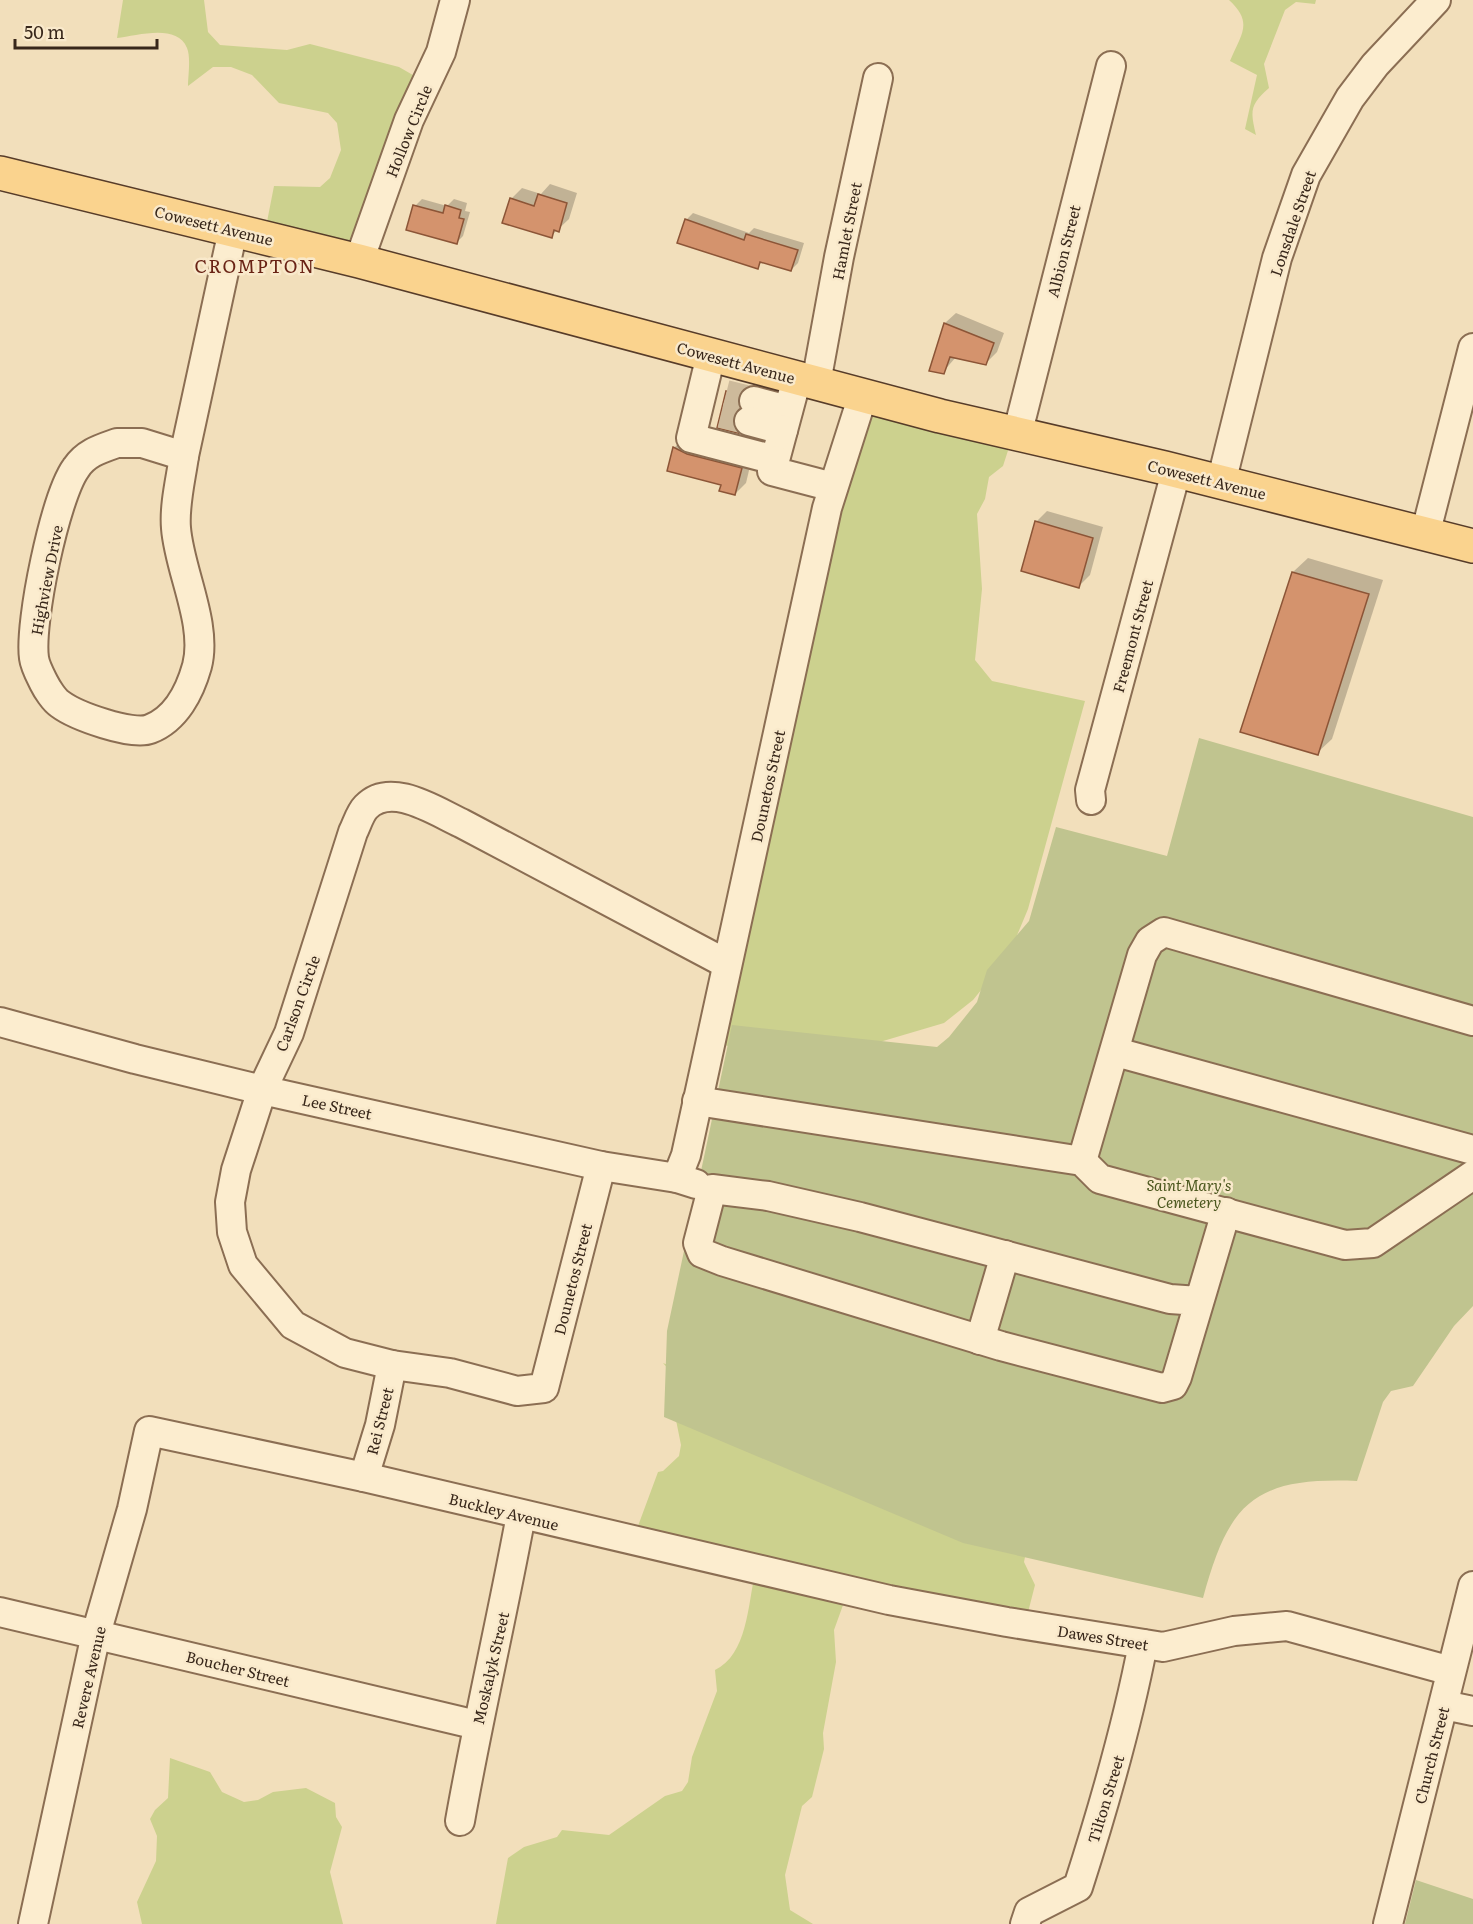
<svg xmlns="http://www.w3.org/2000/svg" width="1473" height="1924" font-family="Literata,serif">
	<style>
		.green { fill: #ccd18e }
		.cemetery { fill: #c0c48f }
		.shadow { fill: #0003 }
		.building { fill: #d4936d; stroke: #8c5537; stroke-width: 1.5 }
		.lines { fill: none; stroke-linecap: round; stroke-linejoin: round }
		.minor-tunnel { stroke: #cdba9b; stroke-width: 28; stroke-dasharray: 28 14; stroke-linecap: butt }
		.minor-casing { stroke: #8b6e53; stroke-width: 32 }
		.major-casing { stroke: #573c29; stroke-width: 36 }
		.minor { stroke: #fcedcf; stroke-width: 28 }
		.major { stroke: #fad38e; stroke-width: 33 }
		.labels { text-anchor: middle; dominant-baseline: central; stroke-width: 5; stroke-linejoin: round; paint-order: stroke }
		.street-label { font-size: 15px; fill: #38271a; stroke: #f9e9cb }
		.park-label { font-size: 15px; font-style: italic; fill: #4b571e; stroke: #f9e9cb }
		.quarter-label { font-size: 18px; letter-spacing: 1.5px; fill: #692315; stroke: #f9e9cb }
	</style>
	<rect width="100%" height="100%" fill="#f2dfbb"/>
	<g class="green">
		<path d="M123,0H204L208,32L220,45L287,50L310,44L399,67L425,82L360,259L264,237L274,186L320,187L330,178L341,150L337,123L328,113L279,103L252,75L231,67H213L188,86C188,76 191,57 187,48C177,23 137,36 117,38Z"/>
		<path d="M1229,0H1316L1315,4L1296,2L1285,10L1264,64L1269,88C1250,105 1250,110 1256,135L1245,129L1257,75L1230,61C1241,34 1254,23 1229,0Z"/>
		<polygon points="865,393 1015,429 1003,466 989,477 985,499 977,514 982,589 975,660 992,681 1085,701 1028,909 1008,957 973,1000 944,1023 856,1049 785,1059 711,1042"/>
		<path d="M663,1363L1034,1511L1024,1562L1035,1585L1025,1624L847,1594L834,1630L836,1662L823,1733L824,1749L812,1797L802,1806L785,1875L790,1910L813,1924H496L508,1858L524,1847L557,1837L562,1830L609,1835L665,1796L682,1791L688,1782L692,1757L717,1691L715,1670C747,1655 748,1605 755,1573L641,1545L638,1526L658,1472L663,1471L679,1456L681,1445L675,1415L681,1383Z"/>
		<polygon points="170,1758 210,1772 222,1792 244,1802 258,1800 273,1792 306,1788 335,1803 336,1817 342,1827 330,1872 343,1924 142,1924 137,1902 156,1861 157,1836 150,1819 155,1810 168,1798"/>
	</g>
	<g class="cemetery">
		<path d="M1199,738L1473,817V1306L1454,1326L1413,1386L1391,1391L1383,1402L1357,1481C1254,1477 1229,1502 1203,1598L963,1543L664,1417L667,1331L732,1025L937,1047L949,1037L977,1002L987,970L1029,921L1056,827L1167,856Z"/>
		<polygon points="1416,1880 1473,1899 1473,1924 1405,1924"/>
	</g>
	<g class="shadow">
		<polygon points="550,184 577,193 569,219 551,236 511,199 522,188 541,194"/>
		<polygon points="422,199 447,206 454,199 467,203 465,211 470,212 463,236 456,243 415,206"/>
		<polygon points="693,213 749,233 754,228 804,243 798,263 791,270 763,261 757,267 686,220"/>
		<polygon points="956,313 1004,333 997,352 986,363 956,357 943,372 931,370 945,323"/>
		<polygon points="731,389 742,391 742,404 735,413 736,422 740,429 738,432 719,427"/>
		<polygon points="685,437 752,458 746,483 735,494 674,448"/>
		<polygon points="1047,511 1103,527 1090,575 1079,586 1036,522"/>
		<polygon points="1308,558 1383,580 1332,739 1317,753 1293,572"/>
	</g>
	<g class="building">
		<polygon points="538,194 567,203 559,232 554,230 552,238 502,223 510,198 534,206"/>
		<polygon points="413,205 443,213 445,205 461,210 459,218 464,219 457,244 406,230"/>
		<polygon points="685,219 744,240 746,234 798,250 791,271 760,262 758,269 677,243"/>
		<polygon points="944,323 994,343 986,365 950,357 944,374 929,371"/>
		<polygon points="726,391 739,394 740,408 733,417 733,426 738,433 717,428"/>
		<polygon points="673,447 687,454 742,468 735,495 719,491 721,485 667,471"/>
		<polygon points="1035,521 1093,538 1079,588 1021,571"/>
		<polygon points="1292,572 1369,594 1318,755 1240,732"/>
	</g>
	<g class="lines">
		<g class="minor-tunnel">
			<polyline points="726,394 754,401"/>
			<polyline points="721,414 749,421"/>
		</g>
		<defs>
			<g id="minor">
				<polyline points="359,261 409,120 441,52 455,0"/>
				<polyline points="711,355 691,438 775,460 797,378"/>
				<polyline points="816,383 839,257 878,78"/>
				<polyline points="754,401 788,410"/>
				<polyline points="749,421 783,430"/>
				<polyline points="1017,435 1111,66"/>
				<path d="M117,443H142L184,456C181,478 174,505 176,528C179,570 208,624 197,666C190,691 176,719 150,729C132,736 76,716 60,704C54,700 47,689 44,683C40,675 35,666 34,658C29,623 55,497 76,468C86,453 100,449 117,443Z"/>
				<polyline points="184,456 233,230"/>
				<polyline points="775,460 772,471 833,487"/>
				<polyline points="1221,483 1277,258 1306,175 1350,98 1375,65 1436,0"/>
				<polyline points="1425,535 1473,348"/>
				<polyline points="1091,800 1090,790 1176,472"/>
				<polyline points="0,1022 135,1059 262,1090 601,1166 677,1178 696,1184"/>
				<polyline points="1116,1052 1473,1150"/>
				<polyline points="697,1101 1082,1161 1100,1179 1345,1245 1373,1243 1473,1175"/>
				<polyline points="1082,1161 1142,955 1150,941 1164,932 1473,1021"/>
				<path d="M601,1166L544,1388L517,1391L450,1373L392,1365L345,1353L293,1325L243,1265L232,1232L230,1202L236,1170L262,1090L289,1033L353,832C357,824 360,813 366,807C391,781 435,811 461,823L727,964"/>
				<polyline points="677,1178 686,1155 827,508 863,395"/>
				<polyline points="1199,1301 1170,1299 860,1217 768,1196 712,1189 698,1243 702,1253 722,1261 1001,1346 1162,1388 1173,1385 1177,1377 1226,1212"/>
				<polyline points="980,1340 1005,1255"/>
				<polyline points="364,1477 380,1425 392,1365"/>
				<polyline points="0,1612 477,1725"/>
				<polyline points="1444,1705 1473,1711"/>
				<path d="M460,1821C478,1719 502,1618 521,1515"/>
				<polyline points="33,1924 96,1634 132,1509 149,1431 364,1477 889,1600 1007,1622 1163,1647 1234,1631 1287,1626 1451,1671"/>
				<path d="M1025,1924L1029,1912L1078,1887C1104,1806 1127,1727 1143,1644"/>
				<polyline points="1388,1924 1473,1586"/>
			</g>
			<polyline id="major" points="0,173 359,261 940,416 1165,468 1473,546"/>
		</defs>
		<use href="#minor" class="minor-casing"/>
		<use href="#major" class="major-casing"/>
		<use href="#minor" class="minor"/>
		<use href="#major" class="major"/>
	</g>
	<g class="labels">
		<g class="street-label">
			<text transform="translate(408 131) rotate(-68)">Hollow Circle</text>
			<text transform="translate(1292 223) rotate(-71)">Lonsdale Street</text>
			<text transform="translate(214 225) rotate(14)">Cowesett Avenue</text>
			<text transform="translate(846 231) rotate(-79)">Hamlet Street</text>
			<text transform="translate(1063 251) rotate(-76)">Albion Street</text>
			<text transform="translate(736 362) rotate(15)">Cowesett Avenue</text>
			<text transform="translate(1207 479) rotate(14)">Cowesett Avenue</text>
			<text transform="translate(46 580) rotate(-79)">Highview Drive</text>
			<text transform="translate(1132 636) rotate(-75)">Freemont Street</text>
			<text transform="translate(767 786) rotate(-78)">Dounetos Street</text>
			<text transform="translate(297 1003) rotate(-70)">Carlson Circle</text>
			<text transform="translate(337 1106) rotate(12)">Lee Street</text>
			<text transform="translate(572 1279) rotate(-76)">Dounetos Street</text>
			<text transform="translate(379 1421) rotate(-76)">Rei Street</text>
			<text transform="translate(504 1511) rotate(14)">Buckley Avenue</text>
			<text transform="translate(1103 1637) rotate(9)">Dawes Street</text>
			<text transform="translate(238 1668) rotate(14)">Boucher Street</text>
			<text transform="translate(490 1668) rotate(-77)">Moskalyk Street</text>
			<text transform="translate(88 1677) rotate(-77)">Revere Avenue</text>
			<text transform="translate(1431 1755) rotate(-76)">Church Street</text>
			<text transform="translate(1105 1799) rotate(-73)">Tilton Street</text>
		</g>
		<g class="park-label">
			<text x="1189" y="1184">Saint Mary's<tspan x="1189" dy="17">Cemetery</tspan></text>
		</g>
		<g class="quarter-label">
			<text x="255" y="265">CROMPTON</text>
		</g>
	</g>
	<path d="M15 39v9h142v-9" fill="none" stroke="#38271a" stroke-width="3"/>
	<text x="24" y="39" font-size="18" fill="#38271a" stroke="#f9e9cb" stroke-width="4.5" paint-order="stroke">50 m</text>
</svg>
